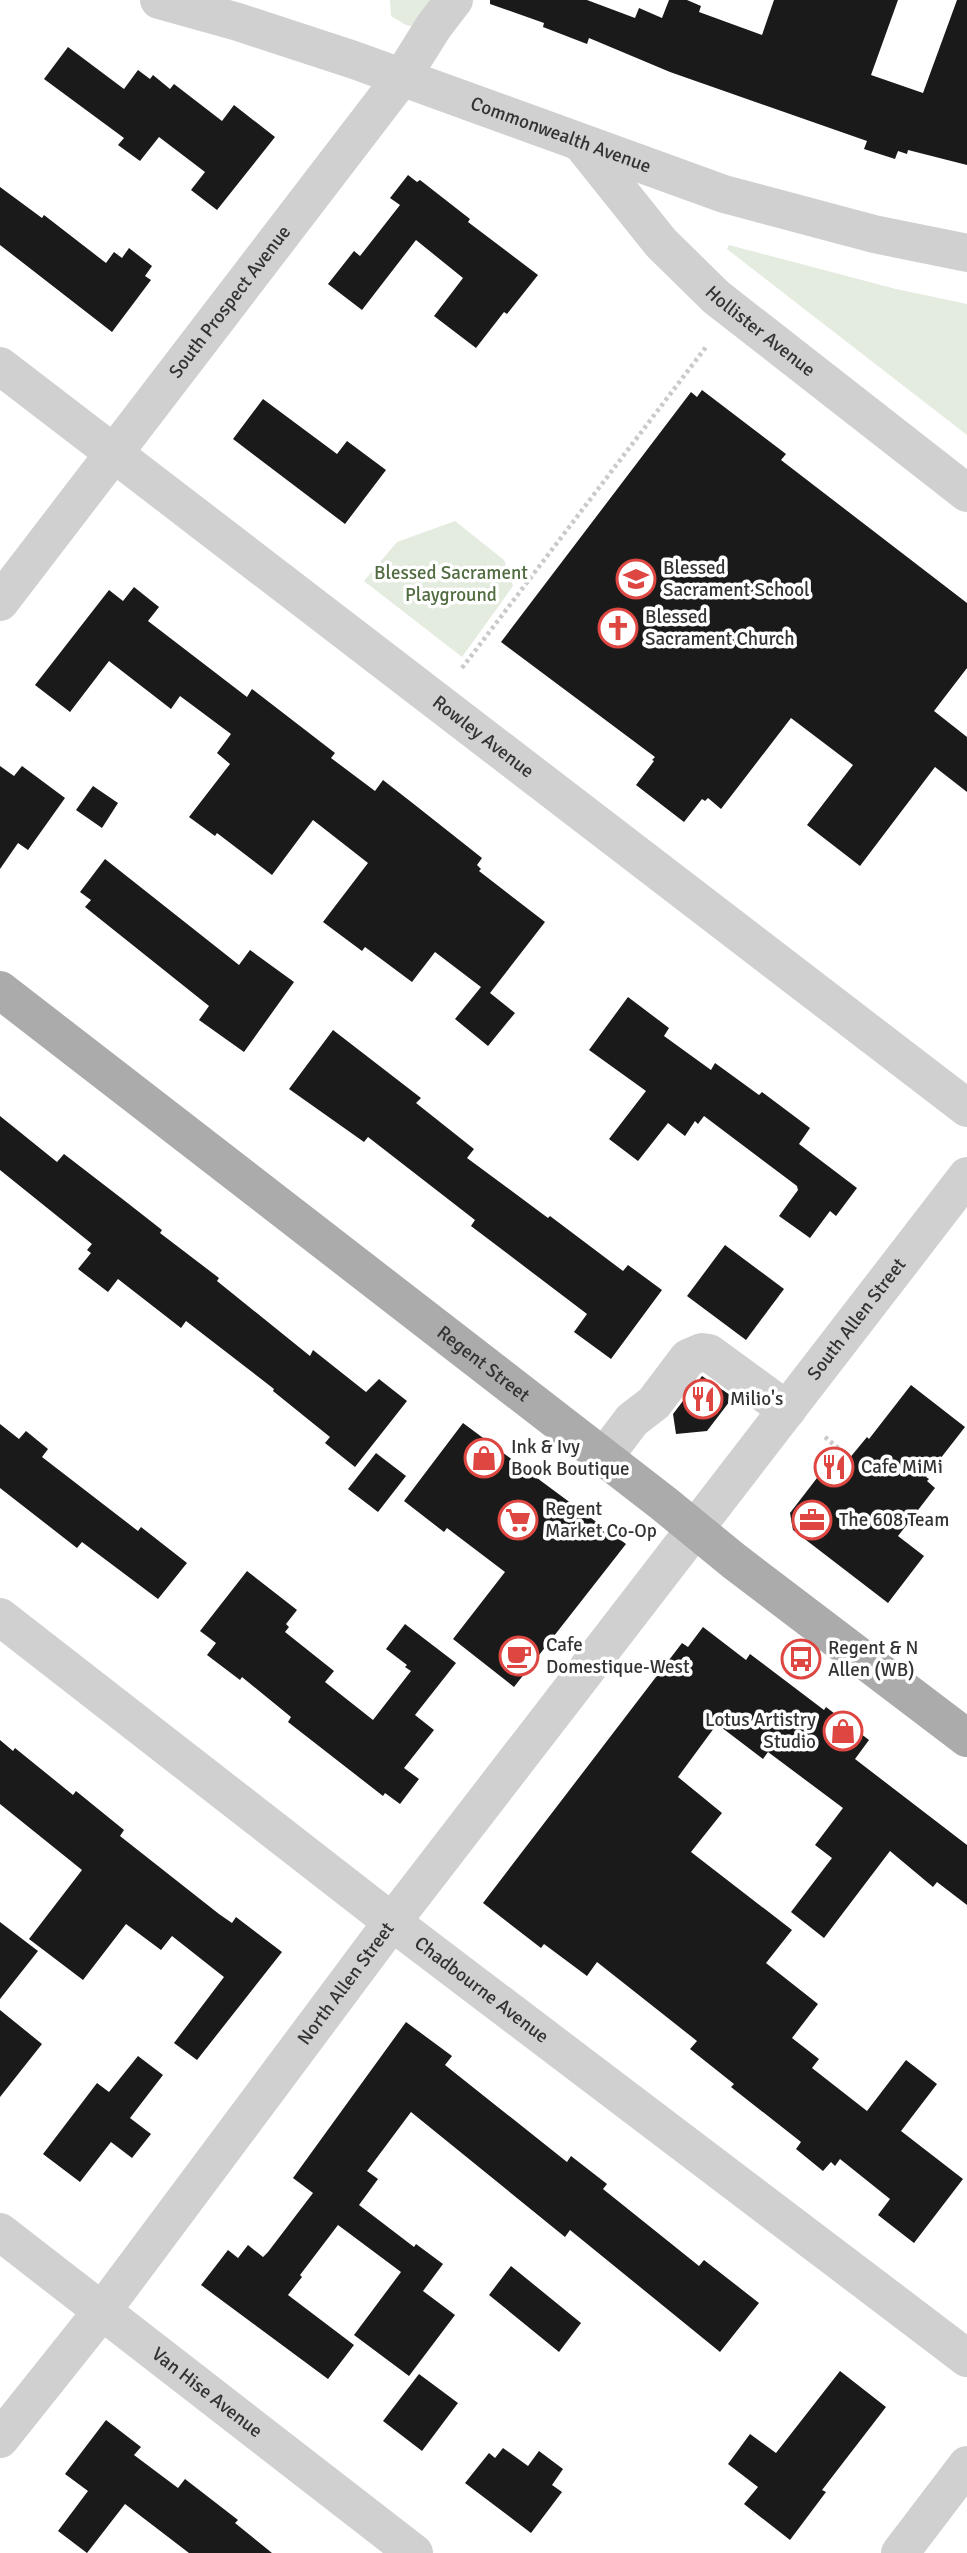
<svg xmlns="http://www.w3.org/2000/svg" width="967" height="2553" font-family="Signika,sans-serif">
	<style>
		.green { fill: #e4ebdf }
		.building { fill: #1a1a1a }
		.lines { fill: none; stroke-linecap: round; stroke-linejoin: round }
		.path { stroke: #cacaca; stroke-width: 4.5; stroke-dasharray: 3.5 3.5; stroke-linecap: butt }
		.minor { stroke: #d0d0d0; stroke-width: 38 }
		.major { stroke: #ababab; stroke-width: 38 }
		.labels { text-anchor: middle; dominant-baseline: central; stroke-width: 7; stroke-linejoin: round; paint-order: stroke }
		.street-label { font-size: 19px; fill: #333; stroke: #fff }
		.poi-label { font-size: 19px; fill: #333; stroke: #fff; text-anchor: start }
		.park-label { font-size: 19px; fill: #516d41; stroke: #fff }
	</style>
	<rect width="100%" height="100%" fill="#fff"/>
	<g class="green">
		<polygon points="390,0 446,0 425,29 406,25 391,16"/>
		<polygon points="729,245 896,289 967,304 967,435 727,249"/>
		<polygon points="455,521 504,560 513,586 462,657 364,581 397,542"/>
	</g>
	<g class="building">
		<polygon points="490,0 587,0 635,18 639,8 662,18 669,0 687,0 701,6 699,12 762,35 774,0 898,0 871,75 923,93 957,0 967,0 967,165 908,150 907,154 898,151 895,159 864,149 867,141 670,72 589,38 587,44 543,27 544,23 490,4"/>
		<polygon points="68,47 124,89 138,70 150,79 153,75 170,89 174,84 222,121 234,105 275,137 217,210 191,190 205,172 159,137 140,161 118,145 124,138 44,79"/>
		<polygon points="408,175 417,182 420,180 470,219 468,222 538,275 507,314 504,312 476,348 434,316 463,278 416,240 362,310 328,284 354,251 360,256 400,205 390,198"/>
		<polygon points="0,187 42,218 44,215 106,263 114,252 122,258 129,248 152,266 145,276 151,280 112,332 0,245"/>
		<polygon points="702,390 786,454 781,460 967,603 967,668 934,711 967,737 967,792 935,767 860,866 807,825 853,765 791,718 721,809 708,798 705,801 702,799 684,822 636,785 654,761 652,760 655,757 501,642 691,392 697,397"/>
		<polygon points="263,399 337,454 347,441 386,470 345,524 233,439"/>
		<polygon points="134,587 159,607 148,621 247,697 252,689 335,753 331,758 375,791 383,780 415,805 482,858 477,865 481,869 479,871 545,922 490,993 515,1013 488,1046 455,1019 481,987 435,952 412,982 365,947 362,951 323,922 368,863 313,820 272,875 217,833 215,836 189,817 230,764 217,753 231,734 180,696 171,709 109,661 70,712 35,685 109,590 123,601"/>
		<polygon points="0,766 14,776 22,766 65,798 28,850 18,843 0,869"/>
		<polygon points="93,786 118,803 102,828 76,810"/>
		<polygon points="105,859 239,965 250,950 294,982 244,1052 199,1020 209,1006 85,907 91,900 80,892"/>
		<polygon points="628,997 669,1028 664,1036 711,1070 715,1063 759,1095 762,1092 810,1128 799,1144 857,1188 836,1216 830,1211 810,1238 779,1216 798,1190 797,1186 704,1116 698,1124 695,1121 685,1136 668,1123 638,1161 609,1139 646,1091 589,1050"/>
		<polygon points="333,1030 421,1098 416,1103 474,1149 467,1158 548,1218 550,1216 623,1271 628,1265 662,1290 611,1359 574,1332 587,1314 471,1226 475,1220 368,1137 364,1142 289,1089"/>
		<polygon points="0,1116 57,1162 64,1154 125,1201 162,1230 160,1233 219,1278 217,1281 310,1356 313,1350 366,1392 379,1379 407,1401 355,1467 325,1443 330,1437 273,1391 274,1389 186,1321 181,1328 118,1279 108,1292 78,1269 91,1253 87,1250 92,1244 0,1170"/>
		<polygon points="725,1245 784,1289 746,1340 687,1296"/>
		<polygon points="702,1376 733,1397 707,1431 676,1434 673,1414"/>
		<polygon points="911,1385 965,1427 926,1477 929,1479 927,1481 935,1488 898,1536 924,1556 888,1603 793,1530 790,1513 837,1452 848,1460 867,1437 869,1439"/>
		<polygon points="463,1423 626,1544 514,1687 453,1639 505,1572 447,1528 444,1532 404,1501"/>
		<polygon points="0,1424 19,1439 26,1431 48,1449 42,1457 138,1531 141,1527 187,1563 158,1599 82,1542 77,1548 0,1488"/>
		<polygon points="376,1453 406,1476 378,1512 348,1489"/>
		<polygon points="247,1571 297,1610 286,1624 289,1627 285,1632 334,1671 325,1682 373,1720 411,1671 405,1667 407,1665 386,1649 405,1624 456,1663 415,1715 434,1730 404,1768 419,1779 400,1804 385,1793 383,1796 288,1722 291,1717 242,1677 240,1680 207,1655 216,1643 200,1631"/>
		<polygon points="703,1627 746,1660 750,1654 824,1710 826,1707 869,1740 855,1759 967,1845 967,1905 937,1882 933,1887 890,1851 824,1938 791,1912 832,1858 815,1845 843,1808 768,1752 763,1759 717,1724 678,1777 722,1813 691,1852 792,1930 766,1963 818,2004 792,2038 819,2059 812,2068 867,2111 906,2060 937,2084 901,2131 963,2179 914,2243 878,2215 890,2199 840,2159 835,2166 831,2162 823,2171 796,2149 801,2142 731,2087 734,2084 690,2049 697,2041 597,1962 587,1976 544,1944 541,1948 483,1903 682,1643 688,1647"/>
		<polygon points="0,1740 13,1751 15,1748 73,1795 76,1791 124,1830 120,1836 219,1914 232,1923 236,1917 282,1952 197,2060 174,2043 224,1977 172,1936 161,1950 126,1924 83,1980 29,1939 82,1870 0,1804"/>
		<polygon points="0,1922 38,1951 0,1999"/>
		<polygon points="0,2010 42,2044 0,2097"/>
		<polygon points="406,2022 452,2056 445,2065 567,2162 571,2156 607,2184 603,2189 699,2266 704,2260 759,2303 720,2352 570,2230 565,2237 411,2112 367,2171 378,2179 359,2205 414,2247 416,2244 443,2264 423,2291 455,2315 409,2376 354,2335 401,2272 338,2225 300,2275 302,2277 288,2295 354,2345 328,2379 201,2285 228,2250 238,2258 248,2245 263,2257 268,2252 313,2193 293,2178"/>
		<polygon points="138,2056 163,2075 130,2118 151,2134 132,2158 111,2142 80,2182 43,2154 97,2083 109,2092"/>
		<polygon points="511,2266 581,2323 559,2352 489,2295"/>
		<polygon points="840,2371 886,2407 822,2490 826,2492 790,2540 744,2504 758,2487 728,2464 750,2434 776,2453"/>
		<polygon points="419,2374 458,2403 422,2451 383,2421"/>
		<polygon points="106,2420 141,2447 134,2455 178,2488 185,2479 238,2520 235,2523 272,2553 189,2553 125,2504 87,2553 58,2531 88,2491 65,2474"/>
		<polygon points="503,2448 528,2466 539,2451 563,2469 552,2485 562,2492 531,2533 465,2483 489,2453 495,2458"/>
	</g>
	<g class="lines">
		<g class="path">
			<polyline points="462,668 706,347"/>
			<polyline points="825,1437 850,1458"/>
		</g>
		<g class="minor">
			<path id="s1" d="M159,0L238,22L354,60L724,194L874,234L967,253"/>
			<path id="s2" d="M581,143L661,243L716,297L967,493"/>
			<path id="s3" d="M0,366L967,1108"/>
			<path id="s4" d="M0,602L402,77L434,26L454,0"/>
			<polyline points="604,1457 632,1420 654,1403 688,1358 702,1352 709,1353 787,1410"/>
			<path id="s5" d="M0,1617L392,1922L967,2358"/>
			<path id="s6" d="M0,2232L414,2553"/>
			<path id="s7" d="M0,2439L102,2311L392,1922L967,1176"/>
			<polyline points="900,2553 967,2465"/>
		</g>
		<path class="major" id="s8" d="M0,990L663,1503L734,1561L967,1738"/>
	</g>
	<defs>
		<symbol id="school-ring" viewBox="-11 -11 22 22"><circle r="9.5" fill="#fff" stroke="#dd4641" stroke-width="1.5"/><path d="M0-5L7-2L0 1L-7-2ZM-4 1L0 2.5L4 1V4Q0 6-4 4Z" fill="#dd4641"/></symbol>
		<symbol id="church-ring" viewBox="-11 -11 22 22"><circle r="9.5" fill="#fff" stroke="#dd4641" stroke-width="1.5"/><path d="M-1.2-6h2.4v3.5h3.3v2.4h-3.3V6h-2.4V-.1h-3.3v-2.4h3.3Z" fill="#dd4641"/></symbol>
		<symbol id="restaurant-ring" viewBox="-11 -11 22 22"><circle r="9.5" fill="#fff" stroke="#dd4641" stroke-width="1.5"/><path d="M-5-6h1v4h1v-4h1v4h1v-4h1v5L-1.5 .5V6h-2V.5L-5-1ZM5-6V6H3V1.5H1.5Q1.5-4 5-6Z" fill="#dd4641"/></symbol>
		<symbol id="shop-ring" viewBox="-11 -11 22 22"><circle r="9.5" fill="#fff" stroke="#dd4641" stroke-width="1.5"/><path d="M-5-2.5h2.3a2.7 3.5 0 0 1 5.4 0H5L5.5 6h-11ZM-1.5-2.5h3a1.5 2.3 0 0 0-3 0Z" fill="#dd4641"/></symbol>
		<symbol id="supermarket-ring" viewBox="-11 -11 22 22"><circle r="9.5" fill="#fff" stroke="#dd4641" stroke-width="1.5"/><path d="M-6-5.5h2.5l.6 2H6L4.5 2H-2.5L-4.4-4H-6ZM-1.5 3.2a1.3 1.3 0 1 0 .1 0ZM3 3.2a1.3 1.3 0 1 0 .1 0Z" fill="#dd4641"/></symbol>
		<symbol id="office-ring" viewBox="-11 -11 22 22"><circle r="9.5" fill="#fff" stroke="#dd4641" stroke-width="1.5"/><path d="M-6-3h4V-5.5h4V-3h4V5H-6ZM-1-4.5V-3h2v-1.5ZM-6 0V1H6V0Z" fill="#dd4641"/></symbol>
		<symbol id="cafe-ring" viewBox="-11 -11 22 22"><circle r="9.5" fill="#fff" stroke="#dd4641" stroke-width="1.5"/><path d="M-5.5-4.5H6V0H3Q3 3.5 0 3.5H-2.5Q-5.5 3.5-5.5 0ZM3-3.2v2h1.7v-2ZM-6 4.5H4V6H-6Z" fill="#dd4641"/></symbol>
		<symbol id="bus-ring" viewBox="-11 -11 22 22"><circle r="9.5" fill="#fff" stroke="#dd4641" stroke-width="1.5"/><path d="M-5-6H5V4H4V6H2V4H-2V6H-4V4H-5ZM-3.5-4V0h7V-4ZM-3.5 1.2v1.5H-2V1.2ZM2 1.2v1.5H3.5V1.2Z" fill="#dd4641"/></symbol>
	</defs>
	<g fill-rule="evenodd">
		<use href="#school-ring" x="614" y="557" width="44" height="44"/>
		<use href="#church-ring" x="596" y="606" width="44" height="44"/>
		<use href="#restaurant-ring" x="681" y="1377" width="44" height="44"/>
		<use href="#shop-ring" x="462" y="1436" width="44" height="44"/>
		<use href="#restaurant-ring" x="812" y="1445" width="44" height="44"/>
		<use href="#supermarket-ring" x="496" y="1498" width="44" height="44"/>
		<use href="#office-ring" x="790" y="1498" width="44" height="44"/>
		<use href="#cafe-ring" x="497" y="1634" width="44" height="44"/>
		<use href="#bus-ring" x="779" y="1637" width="44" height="44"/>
		<use href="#shop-ring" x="821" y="1709" width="44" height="44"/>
	</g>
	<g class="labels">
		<g class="street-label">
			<text stroke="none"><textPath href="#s1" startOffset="424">Commonwealth Avenue</textPath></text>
			<text stroke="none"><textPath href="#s4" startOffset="378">South Prospect Avenue</textPath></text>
			<text stroke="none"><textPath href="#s2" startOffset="261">Hollister Avenue</textPath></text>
			<text stroke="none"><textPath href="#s3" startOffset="609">Rowley Avenue</textPath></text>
			<text stroke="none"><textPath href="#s7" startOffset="1410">South Allen Street</textPath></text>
			<text stroke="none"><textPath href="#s8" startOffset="611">Regent Street</textPath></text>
			<text stroke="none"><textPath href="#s7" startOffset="572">North Allen Street</textPath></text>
			<text stroke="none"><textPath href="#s5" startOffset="609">Chadbourne Avenue</textPath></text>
			<text stroke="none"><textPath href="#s6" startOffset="262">Van Hise Avenue</textPath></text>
		</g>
		<g class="poi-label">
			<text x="663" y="568">Blessed<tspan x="663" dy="22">Sacrament School</tspan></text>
			<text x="645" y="617">Blessed<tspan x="645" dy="22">Sacrament Church</tspan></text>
			<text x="730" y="1399">Milio's</text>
			<text x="511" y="1447">Ink &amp; Ivy<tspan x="511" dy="22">Book Boutique</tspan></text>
			<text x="861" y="1467">Cafe MiMi</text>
			<text x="545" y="1509">Regent<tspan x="545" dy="22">Market Co-Op</tspan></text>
			<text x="839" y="1520">The 608 Team</text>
			<text x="546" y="1645">Cafe<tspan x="546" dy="22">Domestique-West</tspan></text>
			<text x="828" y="1648">Regent &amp; N<tspan x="828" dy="22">Allen (WB)</tspan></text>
			<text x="816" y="1720" text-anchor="end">Lotus Artistry<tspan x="816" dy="22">Studio</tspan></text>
		</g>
		<g class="park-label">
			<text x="451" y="573">Blessed Sacrament<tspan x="451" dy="22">Playground</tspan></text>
		</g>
	</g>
</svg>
